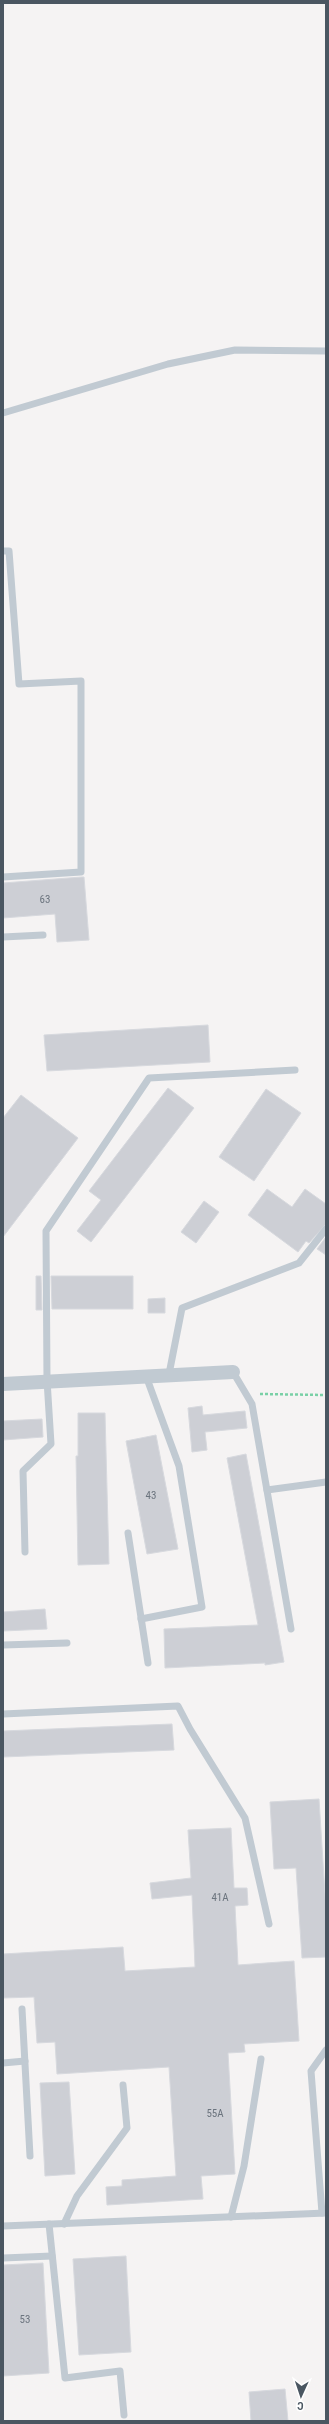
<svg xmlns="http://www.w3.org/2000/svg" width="329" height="2424" font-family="'Roboto Condensed',sans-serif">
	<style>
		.building { fill: #cdcfd5; stroke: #d7d9de }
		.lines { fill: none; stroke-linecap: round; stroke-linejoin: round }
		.path { stroke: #7ad0a6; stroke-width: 2.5; stroke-dasharray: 3 2; stroke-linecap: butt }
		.lane { stroke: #c1cad2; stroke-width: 7 }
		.street { stroke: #c1cad2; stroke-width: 14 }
		.labels { text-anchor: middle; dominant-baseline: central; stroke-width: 3; stroke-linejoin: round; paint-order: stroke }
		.number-label { font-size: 11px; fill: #6b747e }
	</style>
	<rect width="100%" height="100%" fill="#f5f3f3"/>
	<g class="building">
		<polygon points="82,877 84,877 89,940 57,942 55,914 3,918 3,883"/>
		<polygon points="208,1025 210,1062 47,1071 44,1035"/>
		<polygon points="168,1088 194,1108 91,1242 77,1231 101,1200 89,1191"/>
		<polygon points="266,1089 301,1113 254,1181 219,1157"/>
		<polygon points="21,1095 78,1138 3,1237 3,1118"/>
		<polygon points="267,1189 292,1207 305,1189 326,1204 326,1224 309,1243 306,1241 298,1252 248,1215"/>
		<polygon points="204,1201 219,1212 196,1243 181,1232"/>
		<polygon points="326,1237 326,1255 317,1249"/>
		<polygon points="36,1276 41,1276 42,1310 36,1310"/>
		<polygon points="51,1276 133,1276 133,1309 52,1309"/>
		<polygon points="165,1298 165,1313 148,1313 148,1299"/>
		<polygon points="202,1406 203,1415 245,1411 247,1428 205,1432 207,1450 192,1452 188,1408"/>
		<polygon points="78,1413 105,1413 109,1564 78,1565 76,1456 78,1456"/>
		<polygon points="42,1419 43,1437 3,1440 3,1421"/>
		<polygon points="156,1435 178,1549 147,1554 126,1441"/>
		<polygon points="246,1454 284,1662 265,1665 265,1663 165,1668 164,1629 258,1625 227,1458"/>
		<polygon points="45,1609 47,1629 3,1631 3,1612"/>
		<polygon points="172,1724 174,1750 3,1757 3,1731"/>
		<polygon points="319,1799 326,1910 326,1957 302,1958 296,1868 274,1869 270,1802"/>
		<polygon points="231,1828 234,1888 247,1888 248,1905 235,1906 238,1965 294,1961 299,2041 244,2044 245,2052 228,2053 235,2174 201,2176 203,2199 107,2205 106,2187 122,2186 122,2180 176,2176 169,2067 57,2074 55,2042 37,2043 34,1997 3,1998 3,1954 123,1947 125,1971 195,1967 192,1895 152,1899 150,1883 191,1878 188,1830"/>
		<polygon points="69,2082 75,2174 45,2176 40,2083"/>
		<polygon points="126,2256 131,2352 79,2355 73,2259"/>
		<polygon points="43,2263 49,2373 3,2376 3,2265"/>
		<polygon points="285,2389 288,2421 251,2421 249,2392"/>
	</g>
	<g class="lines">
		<polyline class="path" points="260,1394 326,1395"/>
		<g class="lane">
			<polyline points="3,413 168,364 235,350 326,351"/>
			<polyline points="3,551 9,551 19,684 81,681 81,872 3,877"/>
			<polyline points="3,937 43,935"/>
			<polyline points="233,1372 252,1404 291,1629"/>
			<polyline points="169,1374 182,1308 299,1263 326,1229"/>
			<polyline points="267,1490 326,1482"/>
			<polyline points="128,1533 148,1663"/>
			<polyline points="25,1552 23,1471 51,1444 47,1380 46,1231 149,1078 295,1070"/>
			<polyline points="141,1619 202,1607 179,1466 146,1376"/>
			<polyline points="3,1645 67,1643"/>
			<polyline points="3,1714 178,1706 190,1729 245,1818 269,1924"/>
			<polyline points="22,2009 30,2156"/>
			<polyline points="3,2063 25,2061"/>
			<polyline points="322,2213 311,2071 326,2050"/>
			<polyline points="231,2217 244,2166 261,2059"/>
			<polyline points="49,2224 65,2378 120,2371 124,2415"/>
			<polyline points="64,2224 77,2196 127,2128 123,2085"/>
			<polyline points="3,2226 326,2213"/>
			<polyline points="3,2258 52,2256"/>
		</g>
		<polyline class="street" points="3,1384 233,1372"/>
	</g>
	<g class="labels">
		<g class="number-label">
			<text x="45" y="899">63</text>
			<text x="151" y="1495">43</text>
			<text x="220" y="1897">41А</text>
			<text x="215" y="2113">55А</text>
			<text x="25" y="2319">53</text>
		</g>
	</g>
	<rect width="329" height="2424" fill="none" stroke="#4a5661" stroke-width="8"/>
	<g transform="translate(301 2396) rotate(183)" stroke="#ffffff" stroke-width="3" paint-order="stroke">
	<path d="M0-3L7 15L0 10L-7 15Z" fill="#4a5661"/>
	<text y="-6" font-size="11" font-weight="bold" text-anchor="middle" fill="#4a5661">С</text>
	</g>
</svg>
